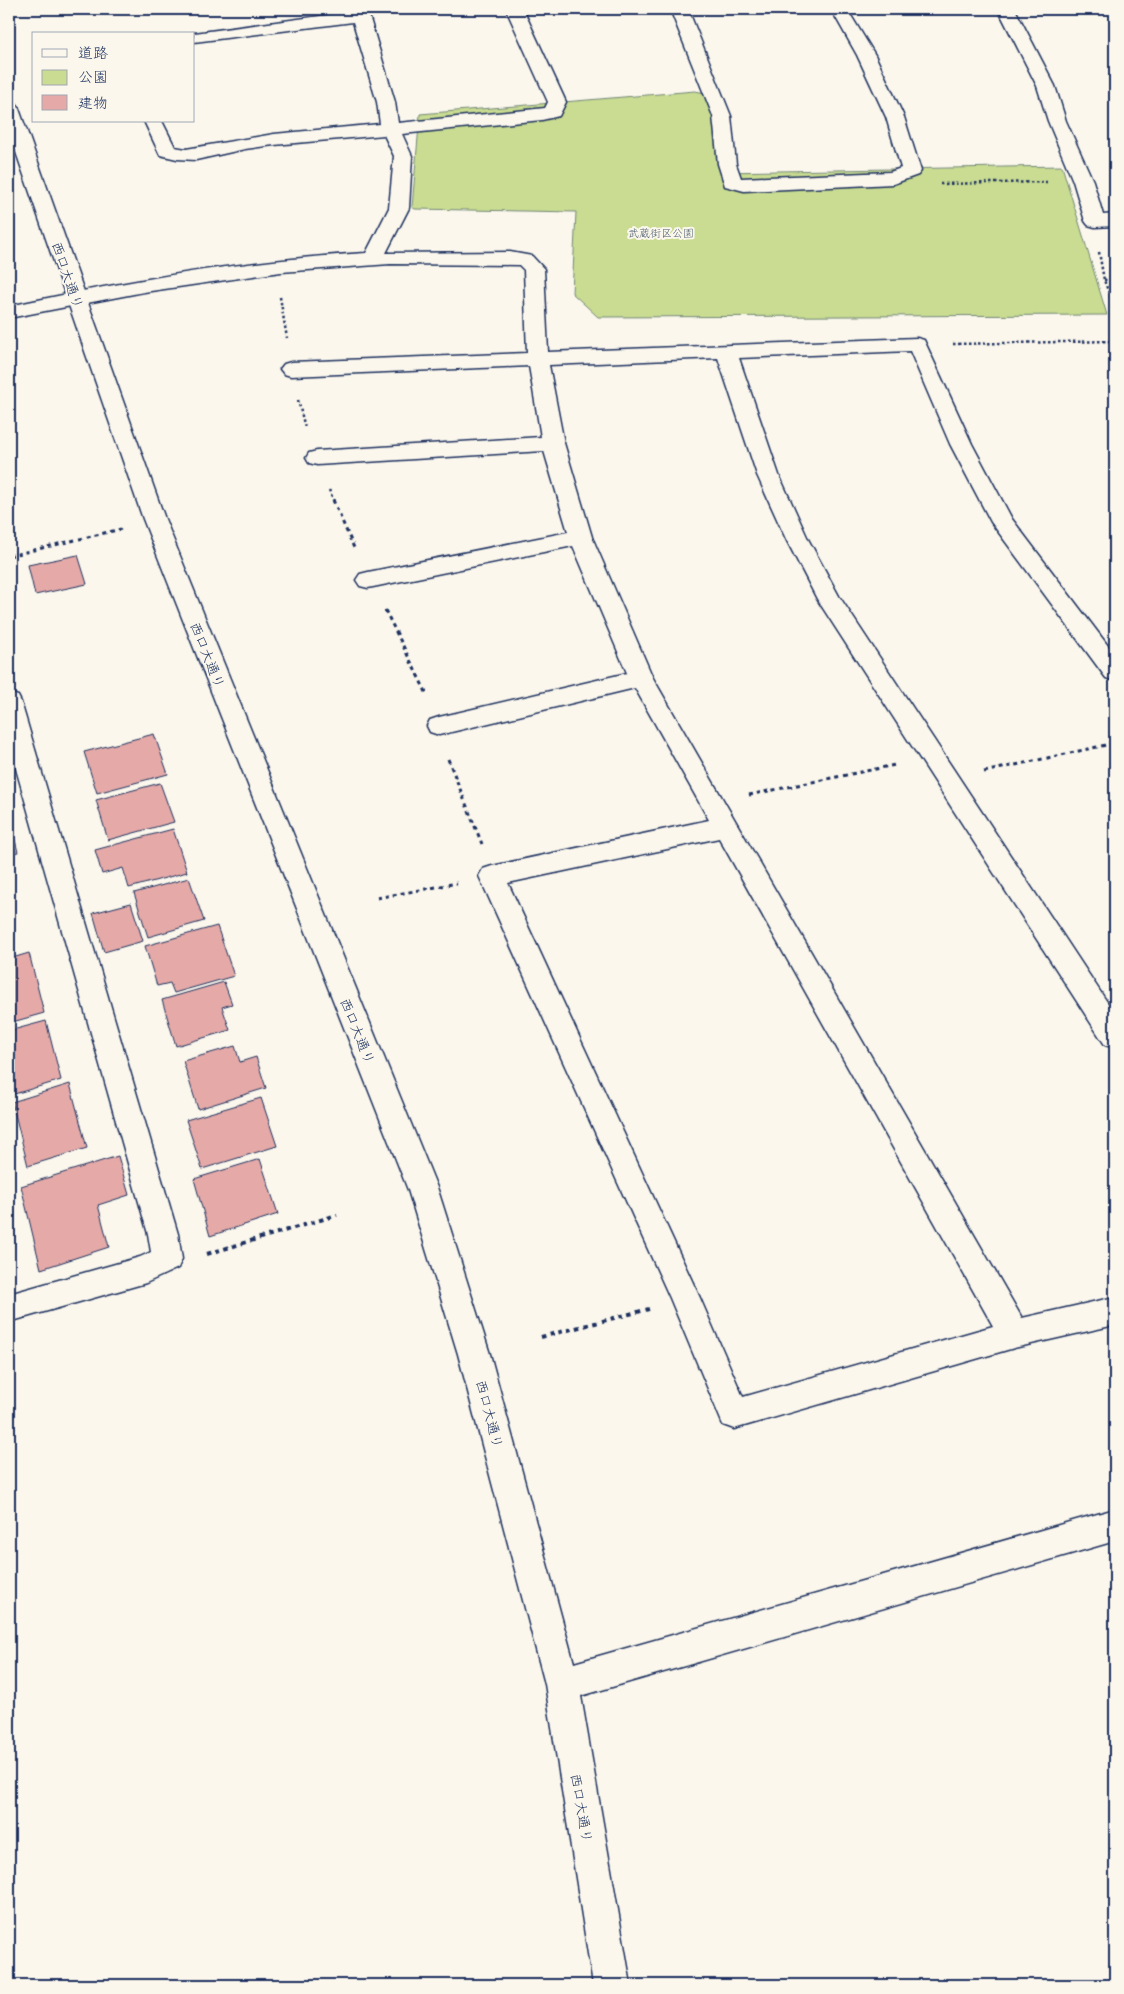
<svg xmlns="http://www.w3.org/2000/svg" width="1124" height="1994" font-family="'Playpen Sans','Klee One',sans-serif">
	<style>
		.green { fill: #c9dc91; stroke: #728678 }
		.building { fill: #e5aaa8; stroke: #1b2f5e }
		.lines { fill: none; stroke-linecap: round; stroke-linejoin: round }
		.minor-casing { stroke: #1b2f5e; stroke-width: 3 }
		.tertiary-casing { stroke: #1b2f5e; stroke-width: 3 }
		.path-far2 { stroke: #1b2f5e; stroke-width: 2.5; stroke-dasharray: 2.5 2.5; stroke-linecap: butt }
		.path-far1 { stroke: #1b2f5e; stroke-width: 3; stroke-dasharray: 4 4; stroke-linecap: butt }
		.path { stroke: #1b2f5e; stroke-width: 4; stroke-dasharray: 4.5 4.5; stroke-linecap: butt }
		.minor { fill: #fbf7ec; fill-rule: evenodd }
		.tertiary { fill: #fbf7ec; fill-rule: evenodd }
		.labels { text-anchor: middle; dominant-baseline: central; stroke-width: 4; stroke-linejoin: round; paint-order: stroke }
		.far-park-label { font-size: 11px; fill: #465a6b; stroke: #fbf7ec }
		.street-label { font-size: 14px; fill: #1b2f5e; stroke: #fbf7ec }
	</style>
	<rect width="100%" height="100%" fill="#fbf7ec"/>
	<filter id="ink" filterUnits="userSpaceOnUse"><feTurbulence type="fractalNoise" baseFrequency=".02" numOctaves="2"/><feDisplacementMap in="SourceGraphic" scale="10" xChannelSelector="R" yChannelSelector="G"/><feConvolveMatrix kernelMatrix="1 2 1 2 8 2 1 2 1" color-interpolation-filters="sRGB"/></filter>
	<g filter="url(#ink)">
		<polygon class="green" points="695,91 711,94 722,172 1062,166 1107,315 598,317 572,293 576,212 415,209 412,207 420,114"/>
		<g class="building">
			<polygon points="78,555 87,584 35,595 28,565"/>
			<polygon points="154,734 168,774 97,793 84,752"/>
			<polygon points="160,783 174,822 108,840 96,800"/>
			<polygon points="9,816 18,852 9,854"/>
			<polygon points="173,829 187,872 129,888 123,868 102,874 95,850"/>
			<polygon points="189,878 204,921 148,937 134,893"/>
			<polygon points="131,903 143,941 104,952 93,913"/>
			<polygon points="217,926 234,976 174,993 170,983 157,986 145,946"/>
			<polygon points="29,953 44,1013 9,1023 9,959"/>
			<polygon points="224,982 232,1004 222,1007 230,1030 176,1046 162,1000"/>
			<polygon points="46,1021 61,1080 11,1095 9,1084 9,1031"/>
			<polygon points="235,1046 240,1062 256,1057 266,1088 198,1109 183,1061"/>
			<polygon points="70,1084 87,1148 28,1166 12,1102"/>
			<polygon points="261,1098 277,1146 202,1169 186,1120"/>
			<polygon points="118,1156 129,1195 98,1205 109,1247 41,1269 21,1186"/>
			<polygon points="260,1159 278,1214 210,1236 194,1179"/>
		</g>
		<g class="lines">
			<defs>
				<g id="minor">
					<path d="M350,9H367L395,102L398,123L545,108L548,102L506,9H523L566,102L559,116L542,120L402,134L412,156L409,208L386,253L510,252L532,256L544,269L548,352L917,338L924,340L972,444L1012,519L1115,655V681L1106,678L991,522L950,444L910,351L739,358L779,475L808,539L839,596L1115,1014V1048L1105,1045L817,599L786,539L757,475L718,358L549,365L564,443L592,537L653,678L1022,1318L1115,1297V1325L1014,1348L734,1429L723,1425L670,1298L479,876L483,869L492,866L709,820L635,688L439,735L430,732L427,726L430,720L439,717L627,673L573,546L368,588L360,586L356,580L360,574L368,572L568,532L544,451L317,465L309,463L306,458L309,453L317,451L541,437L529,366L291,376L284,374L280,369L284,364L291,362L527,353L524,270L519,265L390,264L281,272L144,292L9,318V306C127,281 245,260 366,253L389,208L394,156L384,135L274,145L245,149L196,160L177,159L160,155L144,121H162L175,147L186,149L274,134L380,124L377,102L353,22L194,42V34H187L350,12ZM719,838L993,1326L743,1397L700,1298L508,883Z"/>
					<polygon points="670,9 688,9 731,116 736,164 741,178 890,172 901,168 886,117 857,55 831,9 847,9 875,55 904,117 921,171 918,175 893,184 744,191 725,186 718,164 713,116"/>
					<polygon points="998,9 1015,9 1055,86 1066,121 1093,181 1103,215 1115,214 1115,226 1095,227 1088,225 1085,221 1073,181 1048,121 1037,86"/>
					<polygon points="9,693 18,696 21,702 178,1234 182,1259 178,1268 146,1283 9,1322 9,1294 140,1257 151,1252 148,1234 9,744"/>
				</g>
				<polygon id="tertiary" points="9,100 15,102 18,106 165,519 438,1190 490,1354 574,1663 1115,1509 1115,1541 581,1696 631,1985 593,1985 545,1684 458,1354 408,1190 143,519 9,132"/>
			</defs>
			<use href="#minor" class="minor-casing"/>
			<use href="#tertiary" class="tertiary-casing"/>
			<g class="path-far2">
				<polyline points="940,184 1047,182"/>
				<polyline points="1099,252 1104,280 1115,309"/>
				<polyline points="1104,280 1115,279"/>
				<polyline points="280,297 287,338"/>
				<polyline points="953,344 1115,341"/>
				<polyline points="298,400 305,428"/>
				<polyline points="329,490 334,501"/>
			</g>
			<g class="path-far1">
				<polyline points="333,500 354,548"/>
				<polyline points="9,556 121,529"/>
				<polyline points="385,610 427,694"/>
				<polyline points="448,759 482,844"/>
				<polyline points="984,772 1115,743"/>
				<polyline points="749,795 895,765"/>
				<polyline points="377,898 457,883"/>
			</g>
			<g class="path">
				<polyline points="207,1254 337,1215"/>
				<polyline points="541,1337 649,1309"/>
			</g>
			<use href="#minor" class="minor"/>
			<use href="#tertiary" class="tertiary"/>
		</g>
	</g>
	<g class="labels">
		<g class="far-park-label">
			<text x="661" y="232">武蔵街区公園</text>
		</g>
		<g class="street-label">
			<text transform="translate(68 275) rotate(71)">西口大通り</text>
			<text transform="translate(208 655) rotate(68)">西口大通り</text>
			<text transform="translate(358 1031) rotate(68)">西口大通り</text>
			<text transform="translate(490 1414) rotate(75)">西口大通り</text>
			<text transform="translate(582 1808) rotate(80)">西口大通り</text>
		</g>
	</g>
	<rect width="1124" height="1994" fill="none" stroke="#fbf7ec" stroke-width="30"/>
	<rect x="15" y="15" width="1094" height="1964" fill="none" stroke="#1b2f5e" stroke-width="2" filter="url(#ink)"/>
	<rect x="32" y="32" width="162" height="90" fill="#fbf7ec" stroke="#a1a7b3"/>
	<rect x="42" y="49" width="25" height="8" fill="#fbf7ec" stroke="#a1a7b3"/>
	<text x="78" y="58" font-size="15" fill="#1b2f5e">道路</text>
	<rect x="42" y="70" width="25" height="15" fill="#c9dc91" stroke="#a1a7b3"/>
	<text x="78" y="82" font-size="15" fill="#1b2f5e">公園</text>
	<rect x="42" y="95" width="25" height="15" fill="#e5aaa8" stroke="#a1a7b3"/>
	<text x="78" y="108" font-size="15" fill="#1b2f5e">建物</text>
</svg>
